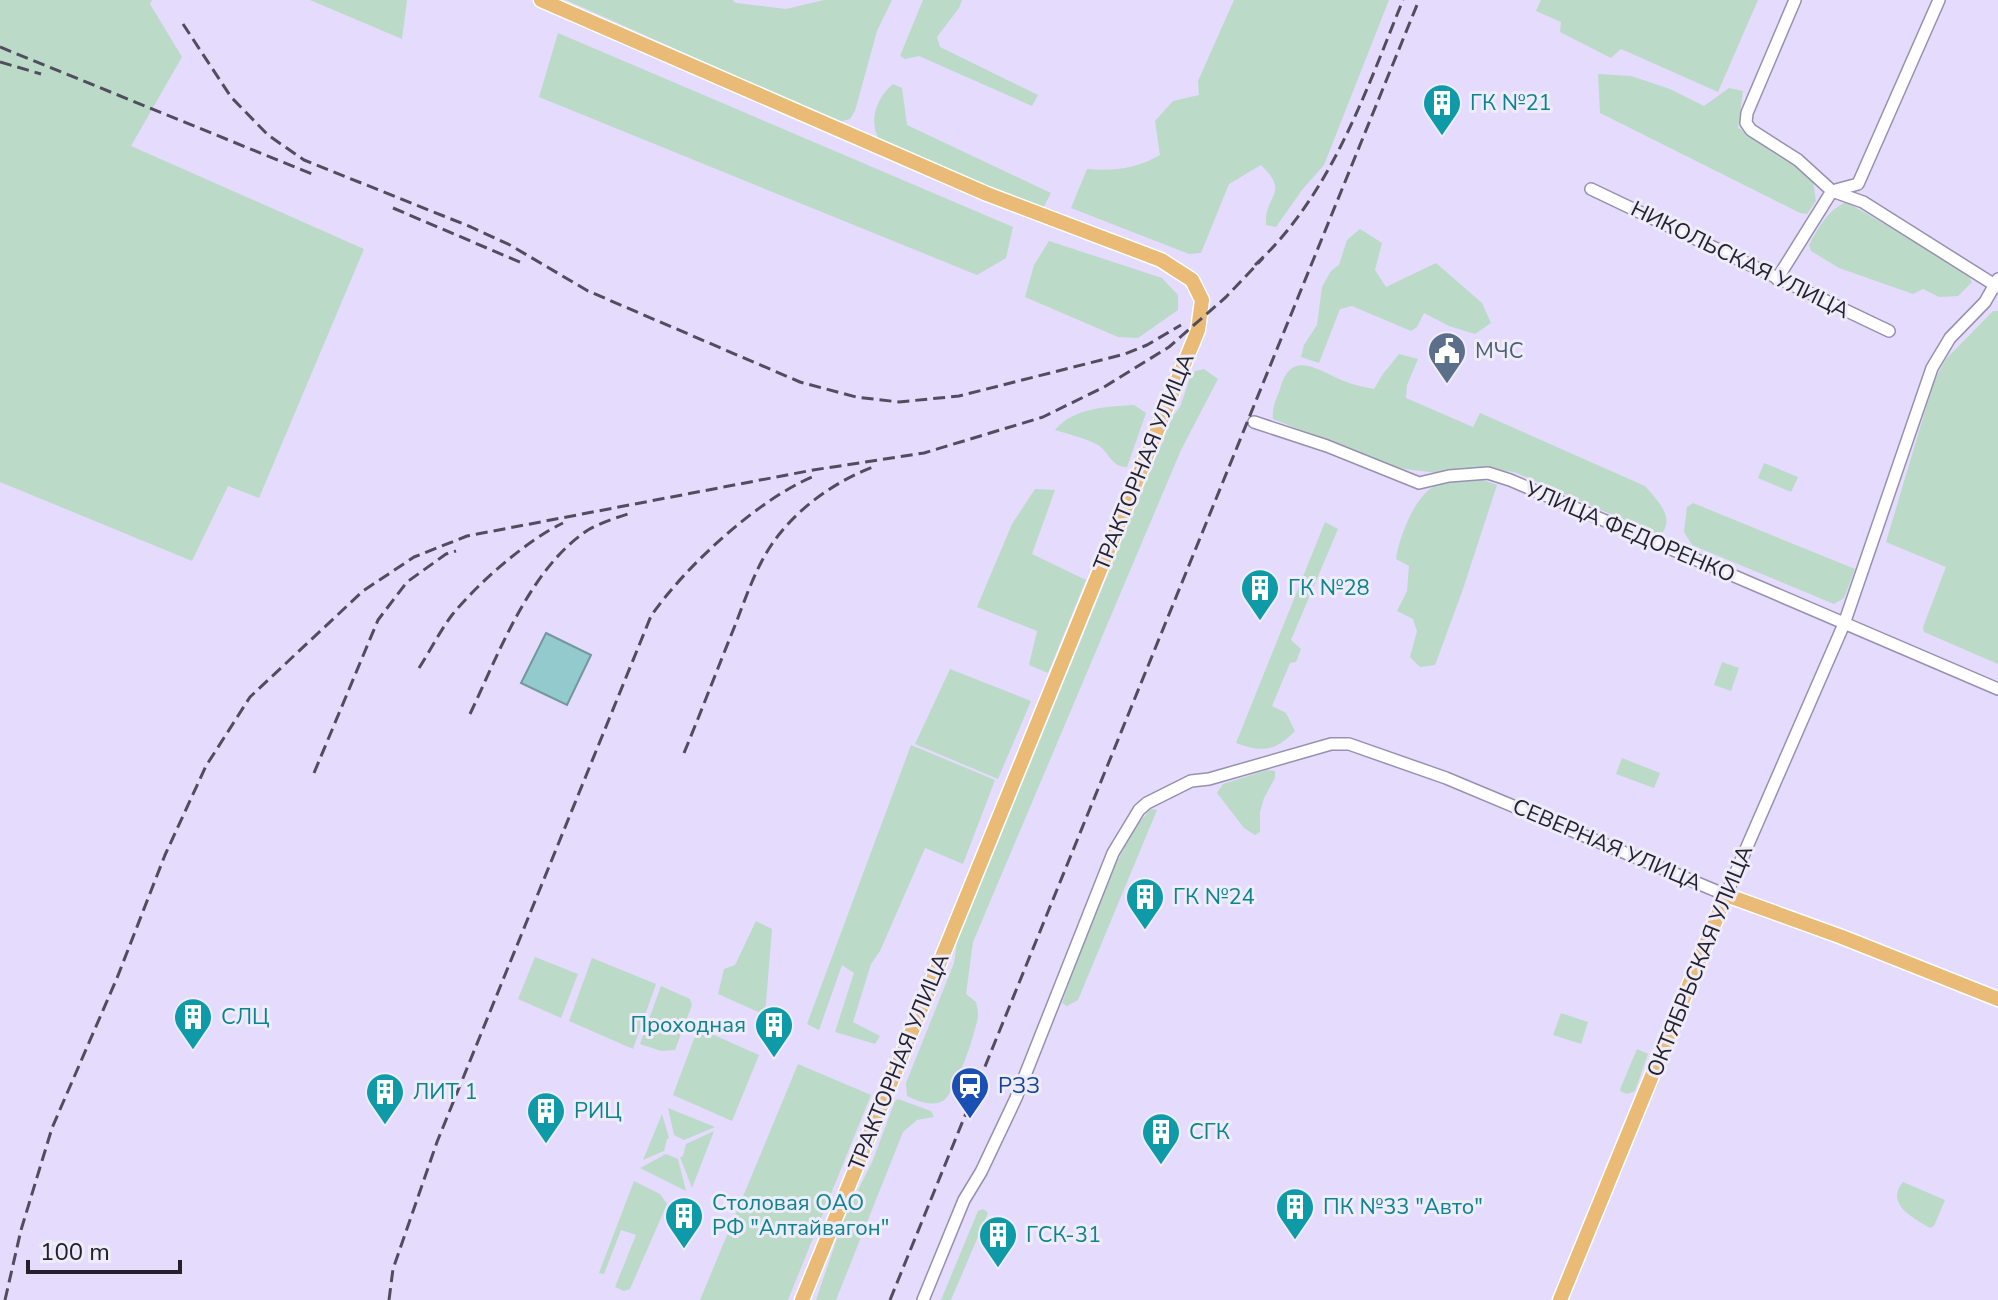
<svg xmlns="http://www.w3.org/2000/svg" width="1998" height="1300" font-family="'Nunito Sans',sans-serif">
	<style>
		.green { fill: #bbdbc8 }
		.water { fill: #93cacd; stroke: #72979d; stroke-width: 2 }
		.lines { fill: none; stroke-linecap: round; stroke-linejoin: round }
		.minor-casing { stroke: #9890b0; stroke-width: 14 }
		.major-casing { stroke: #fff; stroke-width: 17 }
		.minor { stroke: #fff; stroke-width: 11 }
		.major { stroke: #e9bb77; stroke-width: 14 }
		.rail { stroke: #524d5e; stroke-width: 3; stroke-dasharray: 12 6; stroke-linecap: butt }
		.labels { text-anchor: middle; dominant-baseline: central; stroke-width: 6; stroke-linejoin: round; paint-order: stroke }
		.culture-label { font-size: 22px; fill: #0d838f; stroke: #efecfa; text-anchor: start }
		.street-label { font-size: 22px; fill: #24212d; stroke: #efecfa }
		.service-label { font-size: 22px; fill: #4e5e75; stroke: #efecfa; text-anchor: start }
		.transit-label { font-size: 22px; fill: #164399; stroke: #efecfa; text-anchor: start }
	</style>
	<rect width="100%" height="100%" fill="#e4dbfd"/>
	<g class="green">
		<polygon points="0,0 152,0 150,4 182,57 131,146 364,249 259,498 228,486 192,561 0,482"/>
		<polygon points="310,0 407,0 402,39"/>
		<polygon points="566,0 732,0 736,3 786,9 824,0 892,0 877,31 855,111 850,119 839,122"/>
		<polygon points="923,0 962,0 959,8 937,37 940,47 1038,95 1032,106 919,56 905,59 900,56"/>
		<path d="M1234,0H1389L1324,165L1302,190L1276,227L1266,225C1264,194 1291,194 1261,165L1229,184L1201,253L1189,254L1071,208L1087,169C1114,171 1136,169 1160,155L1155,121L1173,101L1199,95L1198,81Z"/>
		<polygon points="1541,0 1758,0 1718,92 1621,49 1611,58 1560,32 1561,22 1536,11"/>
		<polygon points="558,33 1013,227 1006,258 977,275 539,97"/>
		<polygon points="1598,74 1631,76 1670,89 1704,106 1729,88 1743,91 1738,128 1772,147 1813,180 1816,201 1807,214 1800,213 1600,113"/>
		<path d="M893,84L902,88L907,125L1051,193L1042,210L879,139C868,121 877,97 893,84Z"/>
		<path d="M1846,202L1965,270L1972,282L1958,296L1939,297L1923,289L1913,294L1839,268L1811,251L1809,245C1819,227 1827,211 1846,202Z"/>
		<polygon points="1360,229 1382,243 1375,270 1386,287 1436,263 1482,303 1491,323 1475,334 1449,326 1424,313 1417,327 1411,331 1352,306 1340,309 1319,363 1301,357 1304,345 1317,325 1322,287 1331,271 1339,265 1347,240"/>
		<polygon points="1049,241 1162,278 1178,295 1178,310 1138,338 1118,337 1025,297 1034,265"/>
		<polygon points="1993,311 1998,311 1998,664 1924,632 1923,627 1946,567 1886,542 1934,381 1946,359"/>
		<path d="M1399,354L1418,359L1407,385L1406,398L1473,427L1480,413L1645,486C1656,499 1674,515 1663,532L1654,533L1514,472L1484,468H1459L1439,473L1396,468L1273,419C1272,407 1276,400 1280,389C1291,348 1317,370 1344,381C1353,385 1364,387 1374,389L1383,374Z"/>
		<path d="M1204,369L1218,379L1181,450L973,942L966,994L976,1002C977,1006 978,1011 978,1015C977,1030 955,1094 943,1101C930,1107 918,1101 907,1096L906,1083L954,963L957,942L1173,416L1180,407L1192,372Z"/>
		<path d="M1134,405L1146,413L1127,467C1112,468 1109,452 1098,445C1085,438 1068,434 1055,430C1074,407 1107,407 1134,405Z"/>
		<polygon points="1764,463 1798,477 1791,492 1758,478"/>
		<path d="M1483,480L1497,485L1462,592L1435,665L1420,667L1410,657L1417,631L1413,619L1397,611L1407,591L1409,566L1396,559C1399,538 1414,498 1433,487C1447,479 1468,480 1483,480Z"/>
		<polygon points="1035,489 1055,490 1032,554 1086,580 1048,673 1029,665 1037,631 977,607 1012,524"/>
		<polygon points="1693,503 1855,569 1844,598 1834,604 1692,545 1684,532 1687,507"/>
		<path d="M1325,522L1338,529L1291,640L1301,649L1296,662L1290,663L1272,706L1286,713L1295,731C1276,751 1262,753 1236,743Z"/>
		<polygon points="1722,662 1739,668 1731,691 1714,685"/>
		<polygon points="950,669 1031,701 998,779 915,744"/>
		<polygon points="911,745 995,780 963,864 925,848 880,951 871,964 853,1022 880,1036 875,1044 835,1032 854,973 842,965 819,1030 807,1024"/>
		<polygon points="1622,758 1660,773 1654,788 1616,774"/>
		<polygon points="1267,770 1275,771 1275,778 1264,798 1260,812 1260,832 1255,835 1244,828 1217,793 1223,784"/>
		<path d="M1151,809L1157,810L1078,1000L1067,1006L1062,1003C1081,953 1115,844 1151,809Z"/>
		<polygon points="756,921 772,929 765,1015 718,994 724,969 735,965"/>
		<polygon points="535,957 578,974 561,1018 518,999"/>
		<polygon points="592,958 656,984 633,1049 569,1021"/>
		<polygon points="661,986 690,999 692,1005 675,1050 661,1051 640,1044"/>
		<polygon points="1561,1013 1588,1022 1581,1044 1553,1035"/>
		<polygon points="698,1028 759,1055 732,1121 673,1095"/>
		<polygon points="1637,1049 1648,1054 1635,1091 1627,1094 1620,1091 1621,1087"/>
		<polygon points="798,1064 871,1095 788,1300 700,1300"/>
		<polygon points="898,1099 931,1111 934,1117 917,1120 903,1132 836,1300 816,1300 844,1218 873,1160 895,1101"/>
		<polygon points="668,1108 715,1127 684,1140 674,1135"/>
		<polygon points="662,1114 669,1138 667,1139 664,1151 643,1160"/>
		<polygon points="714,1131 692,1188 680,1157 683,1156 686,1144"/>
		<polygon points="666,1154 678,1159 686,1191 640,1168"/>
		<polygon points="634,1181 660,1194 667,1204 630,1289 624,1291 615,1287 636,1235 621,1230 604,1274 599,1273"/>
		<path d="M1903,1182L1945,1200L1934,1226L1930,1228C1915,1219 1884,1204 1903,1182Z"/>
		<polygon points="983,1209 988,1213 951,1300 941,1300 978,1211"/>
	</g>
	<polygon class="water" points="546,633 591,655 567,705 521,683"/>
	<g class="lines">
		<defs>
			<g id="minor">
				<polyline points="1795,0 1747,113 1746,123 1751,130 1798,160 1832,191 1863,202 1998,287"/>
				<polyline points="1591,189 1889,331"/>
				<polyline points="1777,279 1832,191 1858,184 1939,0"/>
				<polyline points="1254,422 1327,446 1419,483 1449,476 1488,473 1510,480 1998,689"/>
				<polyline points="923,1300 964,1200 981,1172 1016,1098 1113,853 1139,810 1147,803 1191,781 1209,779 1331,744 1349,744 1446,778 1726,895 1844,624 1932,368 1950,338 1985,302 1998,279"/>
			</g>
			<g id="major">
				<polyline points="541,0 987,194 1161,260 1192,280 1202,300 1198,330 802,1300"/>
				<polyline points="1560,1300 1726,895 1842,937 1998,999"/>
			</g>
		</defs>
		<use href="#minor" class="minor-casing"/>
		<use href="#major" class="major-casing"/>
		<use href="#minor" class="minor"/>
		<use href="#major" class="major"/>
		<g class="rail">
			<polyline points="183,24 231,97 268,135 304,160 471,227 510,245 588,291 800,382 856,397 899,402 959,396 1125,354 1147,345 1181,325"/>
			<polyline points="0,47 312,174"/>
			<polyline points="0,62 41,74"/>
			<polyline points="393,208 522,263"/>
			<path d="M1255,265C1331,195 1365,93 1403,0"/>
			<path d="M419,668C430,651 440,631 452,615C478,583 527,540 563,523"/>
			<path d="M470,714C499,653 530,568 588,530C600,523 615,518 628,514"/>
			<path d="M684,753C701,712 717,670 734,628C745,600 755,569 772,544C796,509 834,482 873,467"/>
			<polyline points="314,773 378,620 407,582 446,554 456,551"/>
			<polyline points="5,1300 21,1230 52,1128 117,978 165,855 206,766 250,697 363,591 414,557 467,536 813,470 924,453 1043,417 1104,387 1169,347 1226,297 1263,258"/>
			<path d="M389,1300L393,1269L437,1142L651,616C685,567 756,501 812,477"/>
			<polyline points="890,1300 1419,0"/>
		</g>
	</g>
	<defs>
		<symbol id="building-pin" viewBox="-11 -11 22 30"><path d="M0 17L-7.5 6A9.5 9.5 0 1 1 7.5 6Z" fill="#0f9aa8" stroke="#efecfa"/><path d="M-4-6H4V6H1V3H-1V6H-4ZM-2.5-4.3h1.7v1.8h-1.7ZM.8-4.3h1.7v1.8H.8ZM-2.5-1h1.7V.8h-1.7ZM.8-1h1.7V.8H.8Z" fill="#fff"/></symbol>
		<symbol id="civic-pin" viewBox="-11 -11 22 30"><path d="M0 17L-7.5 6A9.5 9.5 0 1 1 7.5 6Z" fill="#5c6f8a" stroke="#efecfa"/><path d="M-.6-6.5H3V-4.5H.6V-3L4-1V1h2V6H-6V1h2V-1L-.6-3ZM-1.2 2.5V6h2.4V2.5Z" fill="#fff"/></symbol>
		<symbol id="station-pin" viewBox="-11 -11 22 30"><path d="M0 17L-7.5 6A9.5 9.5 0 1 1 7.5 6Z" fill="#1a4fb4" stroke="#efecfa"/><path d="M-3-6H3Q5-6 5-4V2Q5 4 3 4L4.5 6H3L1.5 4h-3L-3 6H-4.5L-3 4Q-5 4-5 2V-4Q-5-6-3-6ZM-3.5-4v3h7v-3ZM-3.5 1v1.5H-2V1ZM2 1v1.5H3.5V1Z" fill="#fff"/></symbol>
	</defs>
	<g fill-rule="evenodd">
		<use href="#building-pin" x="1420" y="81" width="44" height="60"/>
		<use href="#civic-pin" x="1425" y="329" width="44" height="60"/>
		<use href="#building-pin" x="1238" y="566" width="44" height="60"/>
		<use href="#building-pin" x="1123" y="875" width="44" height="60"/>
		<use href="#building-pin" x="171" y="995" width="44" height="60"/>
		<use href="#building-pin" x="752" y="1003" width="44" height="60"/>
		<use href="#station-pin" x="948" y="1064" width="44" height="60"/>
		<use href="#building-pin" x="363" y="1070" width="44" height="60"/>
		<use href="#building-pin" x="524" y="1089" width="44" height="60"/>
		<use href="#building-pin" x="1139" y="1110" width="44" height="60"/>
		<use href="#building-pin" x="1273" y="1185" width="44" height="60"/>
		<use href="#building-pin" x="662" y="1194" width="44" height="60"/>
		<use href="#building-pin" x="976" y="1213" width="44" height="60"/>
	</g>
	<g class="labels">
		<g class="culture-label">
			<text x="1470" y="103">ГК №21</text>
			<text x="1288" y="588">ГК №28</text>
			<text x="1173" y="897">ГК №24</text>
			<text x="221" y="1017">СЛЦ</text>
			<text x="746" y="1025" text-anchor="end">Проходная</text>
			<text x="413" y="1092">ЛИТ 1</text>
			<text x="574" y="1111">РИЦ</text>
			<text x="1189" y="1132">СГК</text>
			<text x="712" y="1203">Столовая ОАО<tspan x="712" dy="25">РФ "Алтайвагон"</tspan></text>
			<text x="1323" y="1207">ПК №33 "Авто"</text>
			<text x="1026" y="1235">ГСК-31</text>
		</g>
		<g class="street-label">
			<text transform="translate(1740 260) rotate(26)">НИКОЛЬСКАЯ УЛИЦА</text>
			<text transform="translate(1144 462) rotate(-68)">ТРАКТОРНАЯ УЛИЦА</text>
			<text transform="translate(1630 532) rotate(23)">УЛИЦА ФЕДОРЕНКО</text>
			<text transform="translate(1607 845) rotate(23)">СЕВЕРНАЯ УЛИЦА</text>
			<text transform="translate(1700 961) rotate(-68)">ОКТЯБРЬСКАЯ УЛИЦА</text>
			<text transform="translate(899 1062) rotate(-68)">ТРАКТОРНАЯ УЛИЦА</text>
		</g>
		<g class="service-label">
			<text x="1475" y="351">МЧС</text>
		</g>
		<g class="transit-label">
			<text x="998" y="1086">РЗЗ</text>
		</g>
	</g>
	<path d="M28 1260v12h152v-12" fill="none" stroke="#24212d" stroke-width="4"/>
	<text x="40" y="1260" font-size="24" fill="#24212d" stroke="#efecfa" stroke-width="6" paint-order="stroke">100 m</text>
</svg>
